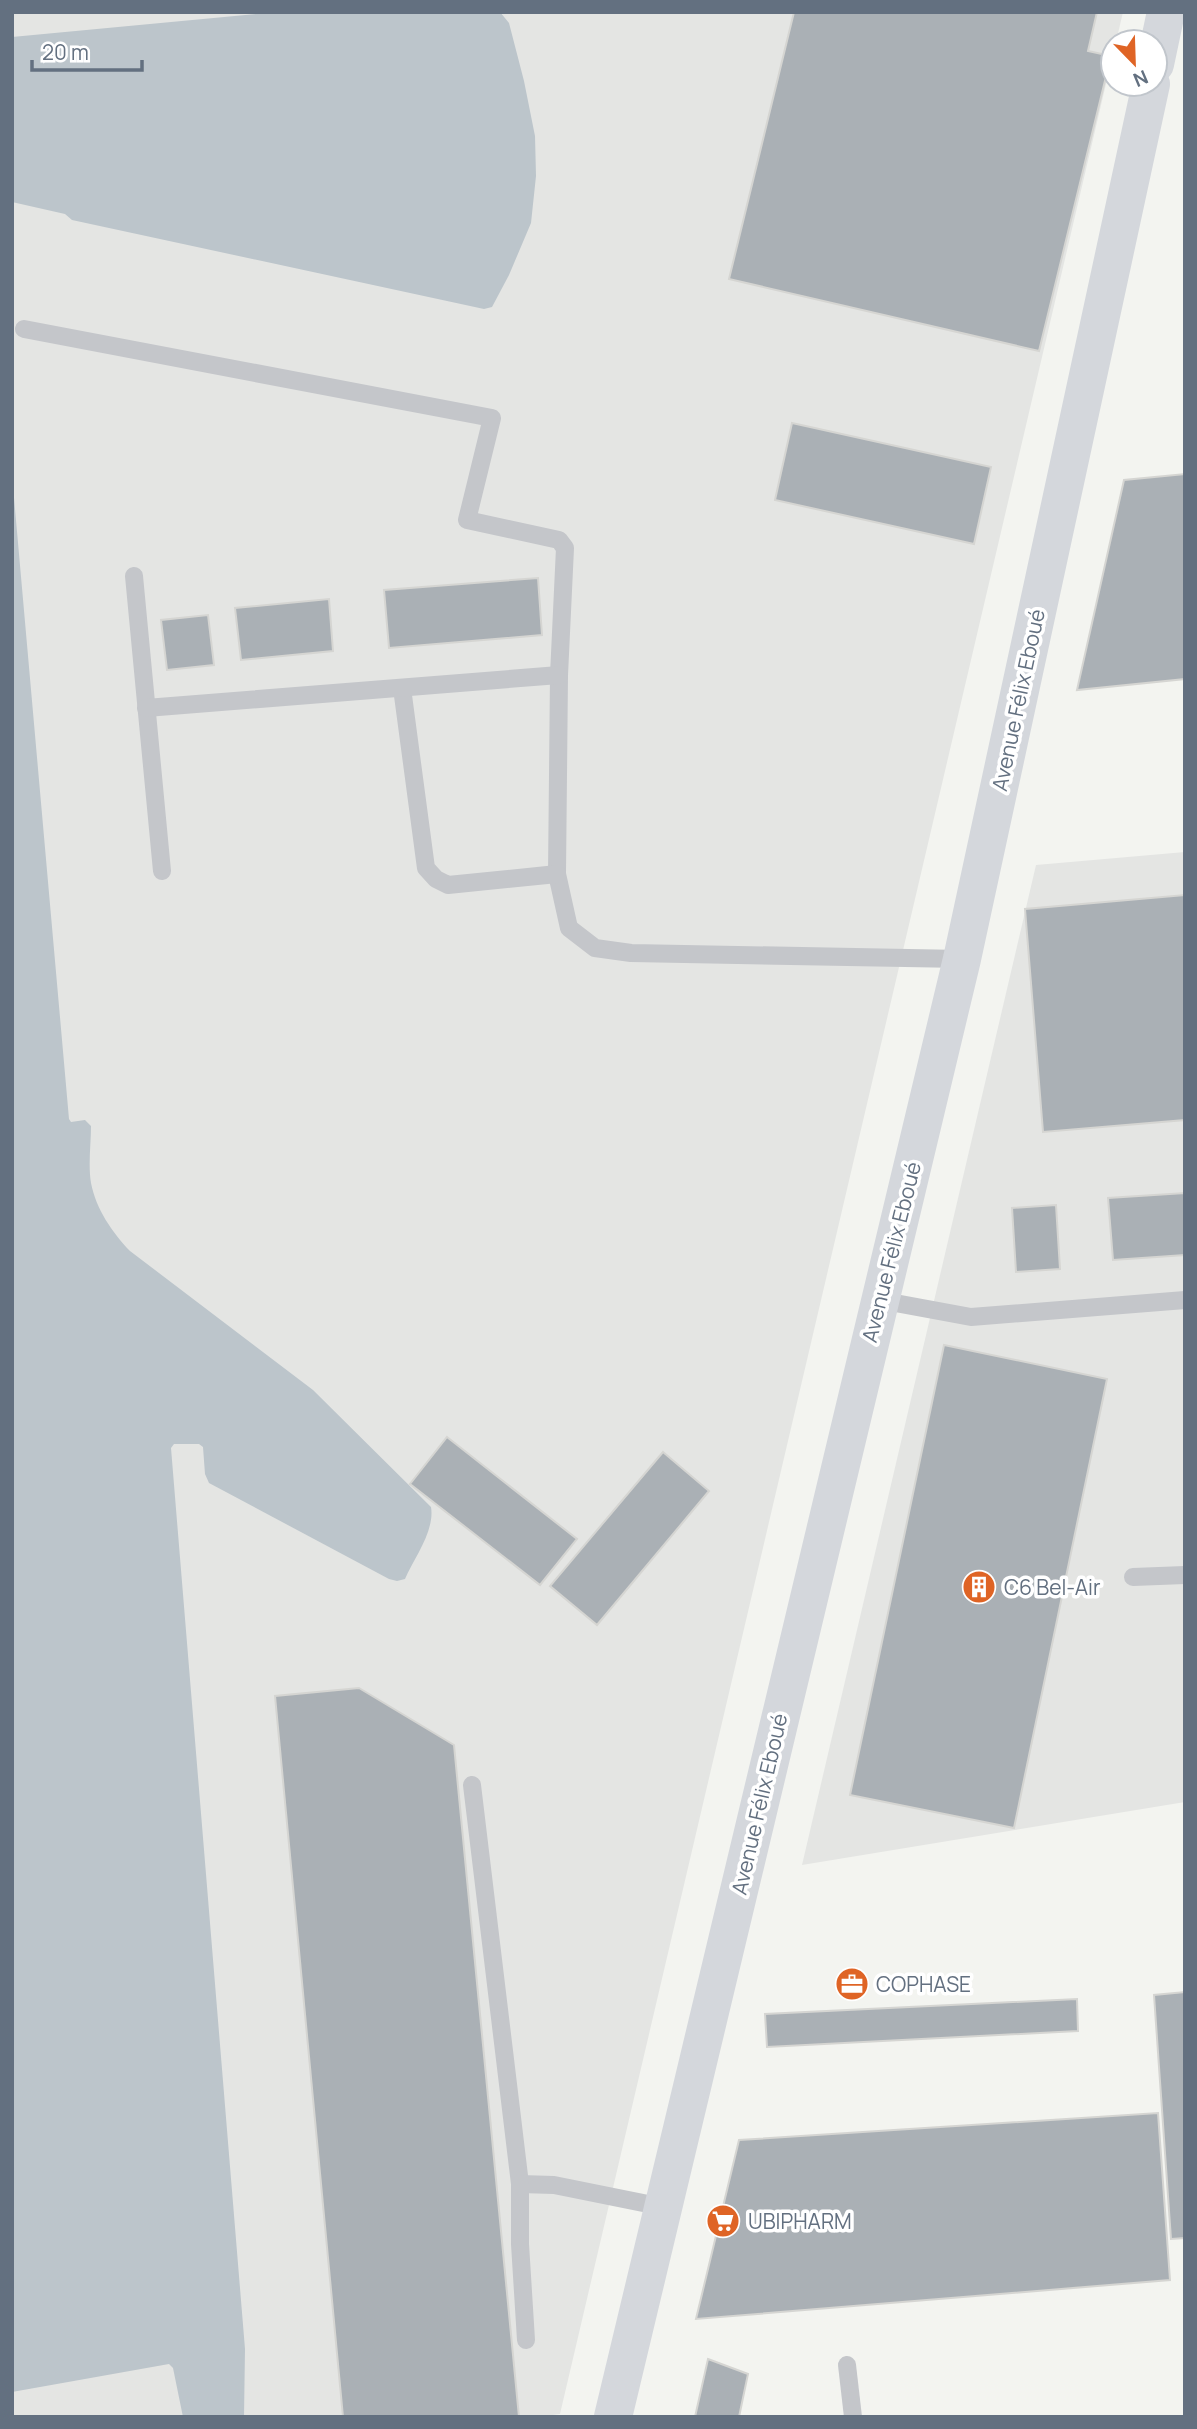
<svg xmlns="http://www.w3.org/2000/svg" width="1197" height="2429" font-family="Manrope,sans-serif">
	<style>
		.built { fill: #e4e5e3 }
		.water { fill: #bcc5cb }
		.building { fill: #aab0b5; stroke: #d5d5d2; stroke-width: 2 }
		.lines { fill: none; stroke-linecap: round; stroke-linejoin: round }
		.lane { stroke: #c4c6ca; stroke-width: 18 }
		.secondary { stroke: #d4d7dc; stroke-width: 38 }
		.labels { text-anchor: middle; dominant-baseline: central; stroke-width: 7; stroke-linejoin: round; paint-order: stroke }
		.street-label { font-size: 21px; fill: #637080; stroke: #fff }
		.poi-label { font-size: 21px; fill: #637080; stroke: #fff; text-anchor: start }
	</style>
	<rect width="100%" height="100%" fill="#f3f4f0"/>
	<g class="built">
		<polygon points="12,12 1123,12 1116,42 1113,42 1113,54 560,2414 539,2417 12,2417"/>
		<polygon points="1185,852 1185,1802 802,1865 1036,865"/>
	</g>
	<g class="water">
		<polygon points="276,12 500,12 509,23 524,81 535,136 536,176 531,223 509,275 492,307 484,309 72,220 65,214 12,202 12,37"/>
		<path d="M12,475L69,1119L71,1122L85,1120L91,1126C91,1144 88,1165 91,1183C96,1209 112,1232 130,1251L313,1390L431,1507C435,1531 414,1558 405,1579L397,1581L389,1579L209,1483L205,1474L203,1447L199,1444H174L171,1448L245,2349L244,2417H183L173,2368L169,2364L12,2392Z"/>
	</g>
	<g class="building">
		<polygon points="794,12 1097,12 1088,51 1111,56 1039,351 729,279"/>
		<polygon points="792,423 991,467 974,544 775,500"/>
		<polygon points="1185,474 1185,679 1077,690 1124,480"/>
		<polygon points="538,578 542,635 389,648 384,590"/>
		<polygon points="329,599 333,651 241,660 235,608"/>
		<polygon points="208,615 214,665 167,670 161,620"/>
		<polygon points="1185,895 1185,1120 1043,1132 1025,909"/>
		<polygon points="1185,1193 1185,1255 1113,1260 1108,1198"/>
		<polygon points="1056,1205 1060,1269 1016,1272 1012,1208"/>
		<polygon points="944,1345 1107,1379 1014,1828 850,1795"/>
		<polygon points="447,1437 577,1539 540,1585 410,1484"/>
		<polygon points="663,1452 709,1491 597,1625 550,1586"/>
		<polygon points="359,1688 454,1745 519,2417 343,2417 275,1696"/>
		<polygon points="1185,1992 1185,2238 1171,2239 1154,1995"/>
		<polygon points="1077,1999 1078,2031 767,2047 765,2014"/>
		<polygon points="1158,2113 1170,2280 696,2319 739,2140"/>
		<polygon points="708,2359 748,2374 739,2417 695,2417"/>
	</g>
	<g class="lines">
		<g class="lane">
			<polyline points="24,329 492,418 467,520 559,540 565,548 559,675 557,874 569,928 595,948 631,953 962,959"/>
			<polyline points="134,576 162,871"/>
			<polyline points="402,688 426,868 436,879 448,885 557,874"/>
			<polyline points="146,708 559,675"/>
			<polyline points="879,1300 971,1317 1185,1300"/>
			<polyline points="1133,1577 1185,1575"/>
			<polyline points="472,1785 520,2184 554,2185 663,2207"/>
			<polyline points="520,2184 520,2244 526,2340"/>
			<polyline points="847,2365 853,2417"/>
		</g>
		<g class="secondary">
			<polyline points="1155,64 1166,12"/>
			<polyline points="613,2417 962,959 1151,84"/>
		</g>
	</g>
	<defs>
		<symbol id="building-disc" viewBox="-11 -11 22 22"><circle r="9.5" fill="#df6425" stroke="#fff"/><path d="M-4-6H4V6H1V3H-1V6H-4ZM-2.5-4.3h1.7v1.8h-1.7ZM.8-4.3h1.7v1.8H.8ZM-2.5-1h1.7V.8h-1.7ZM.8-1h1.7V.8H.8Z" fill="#fff"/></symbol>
		<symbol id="office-disc" viewBox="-11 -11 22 22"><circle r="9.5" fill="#df6425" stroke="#fff"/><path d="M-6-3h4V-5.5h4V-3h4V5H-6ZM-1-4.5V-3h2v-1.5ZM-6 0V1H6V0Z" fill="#fff"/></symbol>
		<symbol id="supermarket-disc" viewBox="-11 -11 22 22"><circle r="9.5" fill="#df6425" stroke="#fff"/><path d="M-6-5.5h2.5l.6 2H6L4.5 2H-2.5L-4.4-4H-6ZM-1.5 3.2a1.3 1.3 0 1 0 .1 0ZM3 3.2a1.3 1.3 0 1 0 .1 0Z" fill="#fff"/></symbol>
	</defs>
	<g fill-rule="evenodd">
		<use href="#building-disc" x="960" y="1568" width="38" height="38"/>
		<use href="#office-disc" x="833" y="1965" width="38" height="38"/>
		<use href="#supermarket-disc" x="704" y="2202" width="38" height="38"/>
	</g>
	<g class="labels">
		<g class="street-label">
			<text transform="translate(1018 700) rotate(-78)">Avenue Félix Eboué</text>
			<text transform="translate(891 1252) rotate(-76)">Avenue Félix Eboué</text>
			<text transform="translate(759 1804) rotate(-77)">Avenue Félix Eboué</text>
		</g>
		<g class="poi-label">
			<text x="1004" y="1587">C6 Bel-Air</text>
			<text x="876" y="1984">COPHASE</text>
			<text x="748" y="2221">UBIPHARM</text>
		</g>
	</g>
	<rect width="1197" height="2429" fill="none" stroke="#637080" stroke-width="28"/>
	<g transform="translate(1134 63) rotate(157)"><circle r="33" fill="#ffffff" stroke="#c1c6cc" stroke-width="2"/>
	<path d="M0-5L12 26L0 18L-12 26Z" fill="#df6425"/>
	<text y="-10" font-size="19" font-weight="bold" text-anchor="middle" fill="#637080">N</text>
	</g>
	<path d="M32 60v10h110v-10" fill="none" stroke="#637080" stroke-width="3.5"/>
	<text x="42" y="60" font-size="21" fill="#637080" stroke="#ffffff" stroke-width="5" paint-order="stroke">20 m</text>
</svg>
